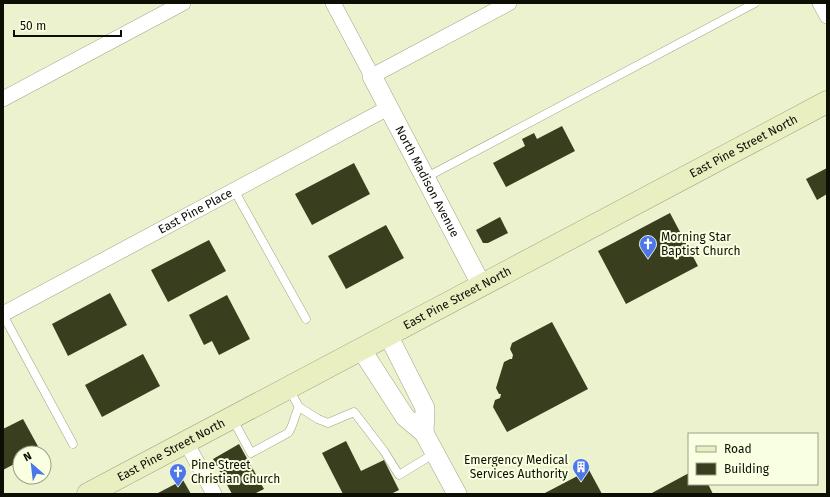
<svg xmlns="http://www.w3.org/2000/svg" width="830" height="497" font-family="'Fira Sans',sans-serif">
	<style>
		.building { fill: #393e1f }
		.lines { fill: none; stroke-linecap: round; stroke-linejoin: round }
		.service-casing { stroke: #9fa582; stroke-width: 9 }
		.minor-casing { stroke: #9fa582; stroke-width: 16 }
		.tertiary-casing { stroke: #9fa582; stroke-width: 20 }
		.secondary-casing { stroke: #9fa582; stroke-width: 23 }
		.service { stroke: #fff; stroke-width: 8 }
		.minor { stroke: #fff; stroke-width: 15 }
		.tertiary { stroke: #fff; stroke-width: 19 }
		.secondary { stroke: #eaefc2; stroke-width: 22 }
		.labels { text-anchor: middle; dominant-baseline: central; stroke-width: 4; stroke-linejoin: round; paint-order: stroke }
		.street-label { font-size: 12px; fill: #0d0f04; stroke: #f9ffe1 }
		.poi-label { font-size: 12px; fill: #0d0f04; stroke: #f9ffe1; text-anchor: start }
	</style>
	<rect width="100%" height="100%" fill="#ecf2cd"/>
	<g class="building">
		<polygon points="562,126 575,151 506,187 493,163 525,146 522,139 534,133 537,139"/>
		<polygon points="354,163 370,194 312,225 295,194"/>
		<polygon points="827,168 827,194 817,200 806,179"/>
		<polygon points="670,213 698,266 626,304 598,251"/>
		<polygon points="500,217 508,233 488,243 483,243 476,230"/>
		<polygon points="386,225 404,258 346,289 328,256"/>
		<polygon points="209,240 226,271 168,302 151,270"/>
		<polygon points="110,293 127,325 68,356 52,324"/>
		<polygon points="227,295 250,339 219,355 212,341 204,345 189,315"/>
		<polygon points="552,322 588,389 507,432 493,407 495,400 500,398 501,394 499,394 496,388 504,362 510,359 512,359 513,355 510,349 512,343"/>
		<polygon points="143,354 160,386 102,417 85,385"/>
		<polygon points="23,419 40,450 35,453 20,453 20,461 3,470 3,429"/>
		<polygon points="346,441 361,471 384,460 399,490 391,494 343,494 322,453"/>
		<polygon points="239,444 264,489 254,494 232,494 213,459"/>
		<polygon points="589,470 602,494 543,494"/>
		<polygon points="689,473 689,484 708,484 713,494 650,494"/>
		<polygon points="183,480 191,494 156,494"/>
	</g>
	<g class="lines">
		<defs>
			<g id="service">
				<polyline points="425,178 755,3"/>
				<polyline points="234,190 306,319"/>
				<polyline points="3,315 73,444"/>
				<polyline points="299,407 318,419 328,423 354,412 384,451 399,475 435,453"/>
				<path d="M232,418L251,453L288,433C294,425 294,416 299,407L289,389"/>
			</g>
			<g id="minor">
				<polyline points="333,3 372,76 509,3"/>
				<polyline points="820,3 827,16"/>
				<polyline points="3,99 183,3"/>
				<path id="s1" d="M3,314L388,108"/>
				<polyline points="186,442 214,494"/>
			</g>
			<g id="tertiary">
				<path id="s2" d="M372,76L482,286"/>
				<polyline points="388,335 425,408 424,433"/>
				<polyline points="361,349 405,417 424,433 457,494"/>
			</g>
			<g id="secondary">
				<path id="s3" d="M88,494L827,102"/>
			</g>
		</defs>
		<use href="#service" class="service-casing"/>
		<use href="#minor" class="minor-casing"/>
		<use href="#tertiary" class="tertiary-casing"/>
		<use href="#secondary" class="secondary-casing"/>
		<use href="#service" class="service"/>
		<use href="#minor" class="minor"/>
		<use href="#tertiary" class="tertiary"/>
		<use href="#secondary" class="secondary"/>
	</g>
	<defs>
		<symbol id="church-pin" viewBox="-11 -11 22 30"><path d="M0 17L-7.5 6A9.5 9.5 0 1 1 7.5 6Z" fill="#4c77ea" stroke="#f9ffe1"/><path d="M-1.2-6h2.4v3.5h3.3v2.4h-3.3V6h-2.4V-.1h-3.3v-2.4h3.3Z" fill="#fff"/></symbol>
		<symbol id="building-pin" viewBox="-11 -11 22 30"><path d="M0 17L-7.5 6A9.5 9.5 0 1 1 7.5 6Z" fill="#4c77ea" stroke="#f9ffe1"/><path d="M-4-6H4V6H1V3H-1V6H-4ZM-2.5-4.3h1.7v1.8h-1.7ZM.8-4.3h1.7v1.8H.8ZM-2.5-1h1.7V.8h-1.7ZM.8-1h1.7V.8H.8Z" fill="#fff"/></symbol>
	</defs>
	<g fill-rule="evenodd">
		<use href="#church-pin" x="638" y="234" width="20" height="27"/>
		<use href="#building-pin" x="571" y="457" width="20" height="27"/>
		<use href="#church-pin" x="168" y="462" width="20" height="27"/>
	</g>
	<g class="labels">
		<g class="street-label">
			<text stroke="none"><textPath href="#s3" startOffset="742">East Pine Street North</textPath></text>
			<text stroke="none"><textPath href="#s2" startOffset="119">North Madison Avenue</textPath></text>
			<text stroke="none"><textPath href="#s1" startOffset="218">East Pine Place</textPath></text>
			<text stroke="none"><textPath href="#s3" startOffset="418">East Pine Street North</textPath></text>
			<text stroke="none"><textPath href="#s3" startOffset="94">East Pine Street North</textPath></text>
		</g>
		<g class="poi-label">
			<text x="661" y="237">Morning Star<tspan x="661" dy="14">Baptist Church</tspan></text>
			<text x="568" y="460" text-anchor="end">Emergency Medical<tspan x="568" dy="14">Services Authority</tspan></text>
			<text x="191" y="465">Pine Street<tspan x="191" dy="14">Christian Church</tspan></text>
		</g>
	</g>
	<rect width="830" height="497" fill="none" stroke="#0d0f04" stroke-width="8"/>
	<rect x="688" y="433" width="130" height="52" fill="#f9ffe1" stroke="#9b9f89"/>
	<rect x="696" y="446" width="20" height="6" fill="#eaefc2" stroke="#9b9f89"/>
	<text x="724" y="453" font-size="12" fill="#0d0f04">Road</text>
	<rect x="696" y="463" width="20" height="12" fill="#393e1f" stroke="#9b9f89"/>
	<text x="724" y="473" font-size="12" fill="#0d0f04">Building</text>
	<g transform="translate(32 465) rotate(332)"><circle r="19" fill="#f9ffe1" stroke="#9b9f89"/>
	<path d="M0-3L7 15L0 10L-7 15Z" fill="#4c77ea"/>
	<text y="-6" font-size="11" font-weight="bold" text-anchor="middle" fill="#0d0f04">N</text>
	</g>
	<path d="M14 30v6h107v-6" fill="none" stroke="#0d0f04" stroke-width="2"/>
	<text x="20" y="30" font-size="12" fill="#0d0f04" stroke="#f9ffe1" stroke-width="3" paint-order="stroke">50 m</text>
</svg>
